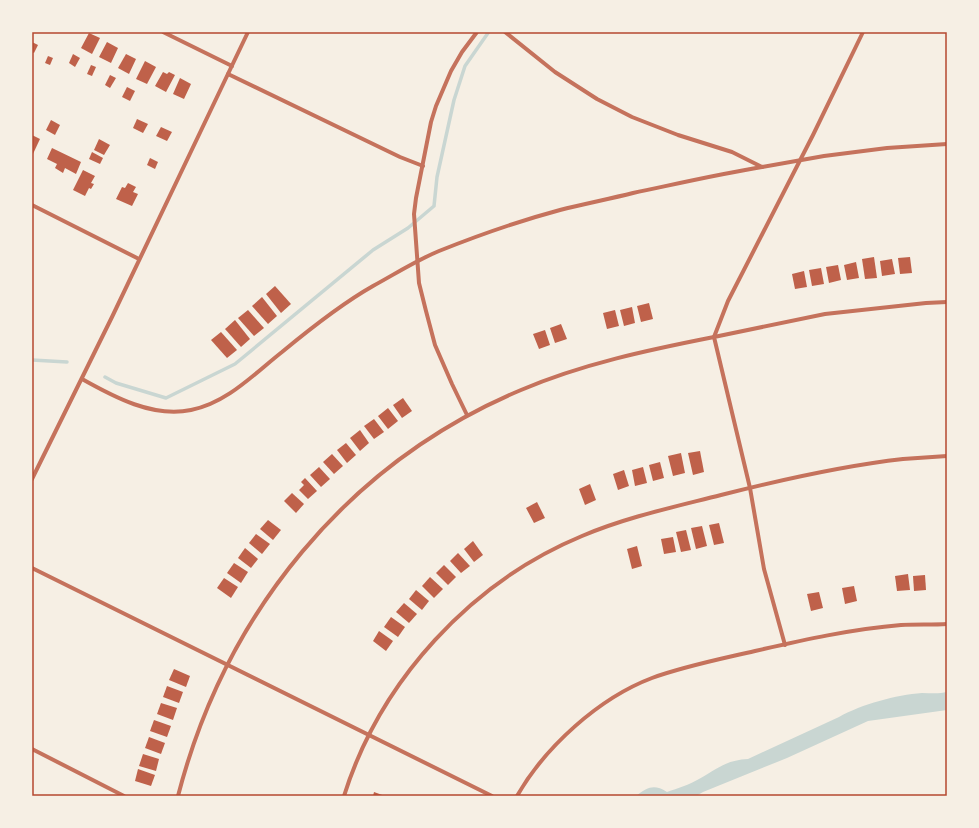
<svg xmlns="http://www.w3.org/2000/svg" width="979" height="828" font-family="'Sofia Sans Condensed',sans-serif">
	<style>
		.water { fill: #c9d6d2 }
		.lines { fill: none; stroke-linecap: round; stroke-linejoin: round }
		.stream { stroke: #c9d6d2; stroke-width: 3.5 }
		.building { fill: #bf614a }
		.minor { stroke: #c5725c; stroke-width: 4 }
		.neatline { fill: none; stroke: #b5482f; stroke-width: 1.5 }
	</style>
	<rect width="100%" height="100%" fill="#f6efe4"/>
	<path class="water" d="M947,692V710L868,721L787,758L703,792L696,796H636C648,787 654,784 667,792C678,788 689,785 699,779C717,769 726,760 748,759L839,717C862,704 896,695 922,693C931,693 939,694 947,692Z"/>
	<g class="lines">
		<g class="stream">
			<polyline points="32,360 67,362"/>
			<polyline points="105,377 116,383 166,398 235,364 373,250 408,228 434,206 437,177 454,100 465,66 488,33"/>
		</g>
	</g>
	<g class="building">
		<polygon points="89,33 100,38 92,54 81,48"/>
		<polygon points="32,42 38,45 34,53 32,52"/>
		<polygon points="107,42 118,48 111,63 99,57"/>
		<polygon points="73,54 80,58 75,67 69,63"/>
		<polygon points="126,54 136,59 129,74 118,68"/>
		<polygon points="48,56 53,58 50,65 45,63"/>
		<polygon points="145,61 156,67 147,84 136,79"/>
		<polygon points="91,65 96,67 92,76 87,74"/>
		<polygon points="163,72 167,74 169,72 175,75 166,92 155,86"/>
		<polygon points="110,75 116,78 110,88 105,85"/>
		<polygon points="180,78 191,84 184,99 173,94"/>
		<polygon points="127,87 135,91 130,101 122,97"/>
		<polygon points="137,119 148,124 143,133 133,128"/>
		<polygon points="51,120 60,125 55,135 46,130"/>
		<polygon points="161,127 172,132 167,141 156,136"/>
		<polygon points="32,135 40,139 32,156"/>
		<polygon points="99,139 110,145 104,155 94,150"/>
		<polygon points="52,148 81,162 76,174 65,168 63,173 55,168 57,164 47,159"/>
		<polygon points="92,152 103,158 100,164 89,159"/>
		<polygon points="150,158 158,162 155,169 147,165"/>
		<polygon points="83,170 95,176 91,183 94,184 91,189 89,188 85,196 73,190"/>
		<polygon points="128,183 136,187 133,192 138,194 132,206 116,199 122,187 125,188"/>
		<polygon points="874,257 877,278 865,279 862,259"/>
		<polygon points="910,257 912,273 900,274 898,258"/>
		<polygon points="892,259 895,274 882,276 880,261"/>
		<polygon points="856,262 859,278 847,280 844,265"/>
		<polygon points="838,265 841,280 829,283 826,267"/>
		<polygon points="821,268 824,284 812,286 809,270"/>
		<polygon points="804,271 807,287 795,289 792,274"/>
		<polygon points="275,286 291,304 281,313 266,294"/>
		<polygon points="262,297 277,316 268,324 252,306"/>
		<polygon points="649,303 653,319 641,322 637,306"/>
		<polygon points="632,307 635,323 624,326 620,310"/>
		<polygon points="248,310 264,328 254,336 238,318"/>
		<polygon points="615,310 619,326 607,329 603,313"/>
		<polygon points="235,320 250,339 241,347 225,329"/>
		<polygon points="561,324 567,339 555,343 550,328"/>
		<polygon points="545,330 550,345 539,349 533,334"/>
		<polygon points="221,332 237,350 227,358 211,340"/>
		<polygon points="403,398 412,411 402,418 393,405"/>
		<polygon points="388,408 398,421 388,429 378,416"/>
		<polygon points="374,419 384,432 374,439 364,426"/>
		<polygon points="360,430 369,443 360,451 350,438"/>
		<polygon points="346,443 356,455 347,463 337,450"/>
		<polygon points="700,451 704,472 693,475 688,453"/>
		<polygon points="681,453 685,473 673,476 668,456"/>
		<polygon points="332,454 343,466 334,474 323,462"/>
		<polygon points="660,462 664,478 653,481 649,465"/>
		<polygon points="319,467 330,479 321,487 310,475"/>
		<polygon points="643,467 647,483 635,486 632,470"/>
		<polygon points="624,470 629,486 618,490 613,474"/>
		<polygon points="305,478 317,491 308,499 299,490 304,485 301,482"/>
		<polygon points="590,484 596,500 585,505 579,489"/>
		<polygon points="292,493 304,504 296,513 284,501"/>
		<polygon points="537,502 545,518 534,523 526,508"/>
		<polygon points="268,520 281,530 273,540 260,529"/>
		<polygon points="719,523 724,543 714,545 709,525"/>
		<polygon points="702,526 707,546 696,549 691,528"/>
		<polygon points="686,530 691,550 681,552 676,532"/>
		<polygon points="256,534 270,544 262,554 249,543"/>
		<polygon points="673,537 676,552 664,554 661,539"/>
		<polygon points="473,541 483,555 474,562 464,549"/>
		<polygon points="637,546 642,566 632,569 627,549"/>
		<polygon points="245,548 258,559 251,568 238,558"/>
		<polygon points="458,553 470,566 461,573 450,561"/>
		<polygon points="234,563 248,572 241,583 227,573"/>
		<polygon points="444,565 456,577 448,585 436,573"/>
		<polygon points="908,574 910,590 897,591 895,576"/>
		<polygon points="925,575 926,590 914,591 913,576"/>
		<polygon points="430,577 443,589 434,598 422,586"/>
		<polygon points="224,578 238,587 231,598 217,588"/>
		<polygon points="854,586 857,601 845,604 842,588"/>
		<polygon points="416,590 429,601 422,610 409,599"/>
		<polygon points="819,592 823,608 811,611 807,594"/>
		<polygon points="404,603 417,614 409,623 396,612"/>
		<polygon points="391,617 405,627 398,637 384,627"/>
		<polygon points="379,631 393,641 386,651 373,641"/>
		<polygon points="174,669 190,676 186,687 169,680"/>
		<polygon points="167,686 183,692 179,703 163,697"/>
		<polygon points="161,703 177,708 173,720 157,714"/>
		<polygon points="154,720 171,726 167,737 150,731"/>
		<polygon points="149,737 165,743 161,754 145,748"/>
		<polygon points="143,754 159,759 156,771 139,766"/>
		<polygon points="138,769 155,775 151,786 135,781"/>
		<polygon points="374,792 385,796 373,796"/>
	</g>
	<g class="lines">
		<g class="minor">
			<polyline points="163,32 232,66"/>
			<polyline points="505,32 555,72 597,99 632,117 678,135 732,152 762,167 824,156 887,148 947,144"/>
			<polyline points="228,74 400,157 423,166"/>
			<polyline points="32,205 139,259"/>
			<path d="M82,379C114,397 153,418 191,410C227,403 254,374 282,352C311,328 341,304 373,286C395,274 417,260 439,251C479,235 519,221 560,210C584,204 609,199 633,193C676,184 719,174 762,167"/>
			<polyline points="467,415 452,384 435,345 426,311 419,283 414,214 416,198 431,122 436,106 451,71 462,52 477,32"/>
			<polyline points="32,479 112,317 248,32"/>
			<polyline points="32,568 492,796"/>
			<polyline points="785,645 764,569 750,488 714,337 825,314 926,303 947,302"/>
			<polyline points="32,749 124,796"/>
			<path d="M178,796C225,614 347,463 521,390C582,364 648,350 714,337L728,301L813,135L863,32"/>
			<path d="M344,796C380,681 471,582 582,536C627,517 674,507 721,495C780,480 841,466 903,459C917,458 932,457 947,456"/>
			<path d="M517,796C545,747 599,698 652,678C685,666 721,659 755,651C803,640 852,629 901,625C916,624 932,625 947,624"/>
		</g>
	</g>
	<rect width="979" height="828" fill="none" stroke="#f6efe4" stroke-width="66"/>
	<rect x="33" y="33" width="913" height="762" class="neatline"/>
</svg>
